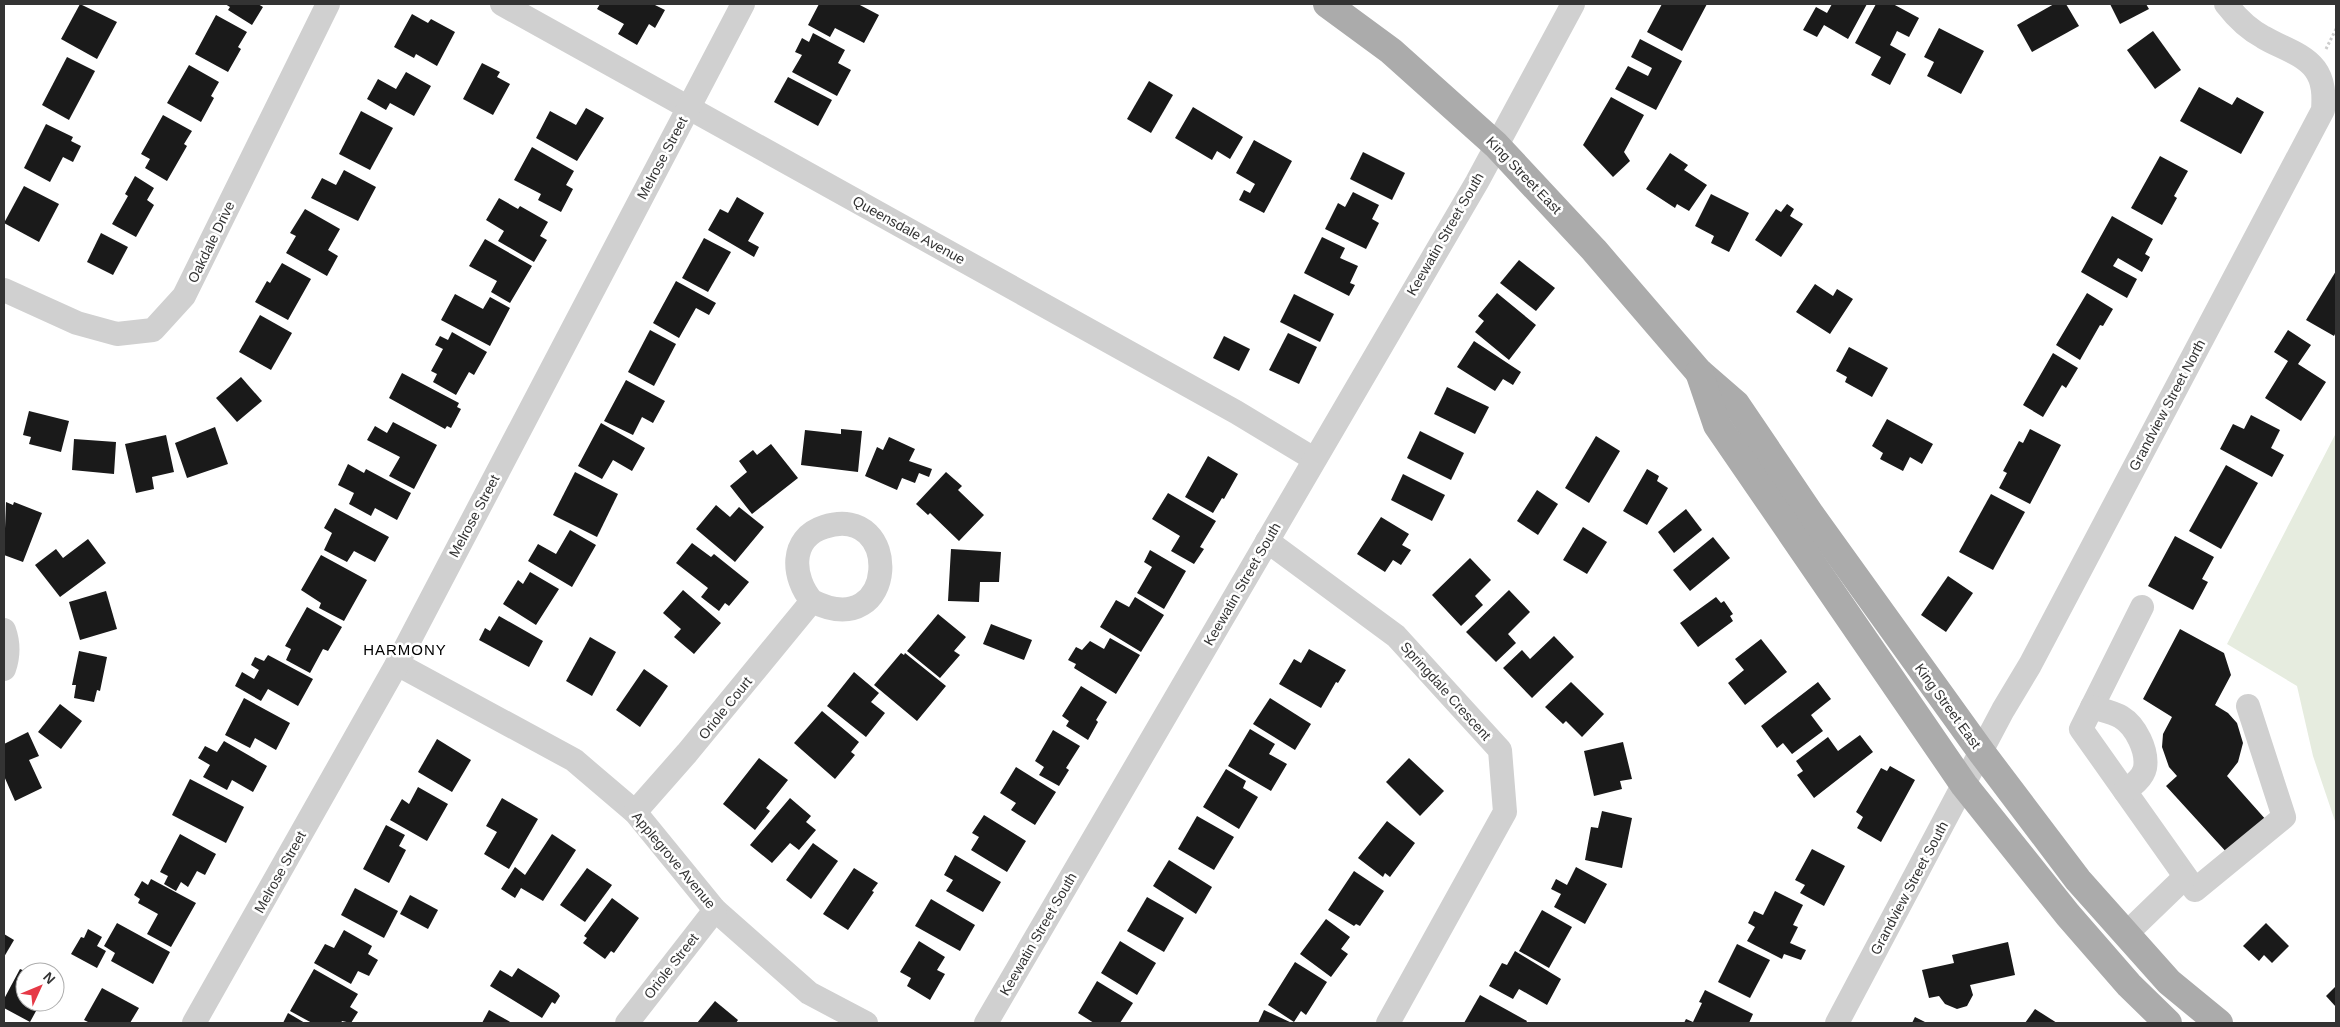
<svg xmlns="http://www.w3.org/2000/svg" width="2340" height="1027" font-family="Helvetica,sans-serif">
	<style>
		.green { fill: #e6ecdf }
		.building { fill: #1a1a1a }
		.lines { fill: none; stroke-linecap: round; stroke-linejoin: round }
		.path { stroke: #cdcdcd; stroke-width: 3; stroke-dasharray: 2.5 2.5; stroke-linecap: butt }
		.minor { stroke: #d0d0d0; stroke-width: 24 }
		.major { stroke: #ababab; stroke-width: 28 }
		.labels { text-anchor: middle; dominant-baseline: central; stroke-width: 5; stroke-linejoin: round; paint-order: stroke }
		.street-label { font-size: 14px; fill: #333; stroke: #fff }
		.neighbourhood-label { font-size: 15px; letter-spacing: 1px; fill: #000; stroke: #fff }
	</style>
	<rect width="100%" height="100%" fill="#fff"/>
	<polygon class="green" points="2336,433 2336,824 2313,756 2297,686 2227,644"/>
	<g class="building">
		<polygon points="80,4 117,22 97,59 61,39"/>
		<polygon points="225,4 258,4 263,7 252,25 228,10 230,7"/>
		<polygon points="600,4 653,4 665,10 655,28 649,24 637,45 618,34 624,24 597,9"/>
		<polygon points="819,4 858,4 879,15 864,43 835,28 830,37 808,25"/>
		<polygon points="1662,4 1707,4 1682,51 1647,32"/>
		<polygon points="1832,4 1867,4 1848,39 1824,25 1817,37 1803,30 1816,7 1827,13"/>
		<polygon points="1876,4 1893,4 1919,18 1909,37 1897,31 1890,45 1906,54 1890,85 1871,75 1881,57 1855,43"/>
		<polygon points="2054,4 2066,4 2079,26 2032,52 2017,25"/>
		<polygon points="2110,4 2146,4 2149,9 2120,24"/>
		<polygon points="412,14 428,23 431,19 455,32 437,66 416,54 414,58 394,47"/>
		<polygon points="216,15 247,32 238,47 241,49 228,72 195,54"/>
		<polygon points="1939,28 1984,51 1961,94 1927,76 1934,62 1924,57"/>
		<polygon points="2153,31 2181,70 2155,89 2127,50"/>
		<polygon points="813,33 845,50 838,63 851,70 837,96 792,72 802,55 795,52 802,38 809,42"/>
		<polygon points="1640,39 1682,61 1656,110 1615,89 1628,66 1648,76 1652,68 1631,57"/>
		<polygon points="67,57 95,71 69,120 42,105"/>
		<polygon points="482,63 500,72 497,77 510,84 493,115 463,99"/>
		<polygon points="189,65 219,82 211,96 214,98 201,122 167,103"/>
		<polygon points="406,72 431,86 414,116 390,103 386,110 367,99 378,79 396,89"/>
		<polygon points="788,77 832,100 818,126 774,102"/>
		<polygon points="1149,81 1173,95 1151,133 1127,119"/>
		<polygon points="2199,87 2232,105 2237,97 2264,112 2241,154 2180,121"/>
		<polygon points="1611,97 1644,115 1624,152 1630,161 1613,177 1583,145"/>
		<polygon points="1193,107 1243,137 1230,159 1217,151 1212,160 1175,138"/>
		<polygon points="586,108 604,118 577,161 536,138 550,111 576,125"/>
		<polygon points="361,111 393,128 370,170 339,154"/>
		<polygon points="163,115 192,131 184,144 187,146 167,181 145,168 150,159 141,154"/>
		<polygon points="46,124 73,137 71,141 81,146 73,162 63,157 50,182 24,168"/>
		<polygon points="1254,140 1292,161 1264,213 1239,200 1244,190 1250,193 1255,184 1236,173"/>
		<polygon points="532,147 574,171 566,185 573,189 561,212 538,200 541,194 514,180"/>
		<polygon points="1363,152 1405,173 1392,200 1350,179"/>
		<polygon points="1670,153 1688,165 1684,170 1707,185 1689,211 1677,204 1675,208 1646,189"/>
		<polygon points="2160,156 2188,171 2174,196 2177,198 2162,225 2131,208"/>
		<polygon points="344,170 376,187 358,221 311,198 322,178 336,185"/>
		<polygon points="135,176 154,188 147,200 154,205 136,237 112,224 128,196 125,194"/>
		<polygon points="24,186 59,204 39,242 4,223"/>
		<polygon points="1353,192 1379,205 1372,219 1379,223 1366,249 1325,229 1338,203 1345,207"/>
		<polygon points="1711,194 1749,213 1729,252 1711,243 1714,236 1695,226"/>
		<polygon points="737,197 764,213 748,241 759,247 754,257 708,230 720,209 728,213"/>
		<polygon points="499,198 518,209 520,206 548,222 540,236 547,240 534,262 498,241 504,231 486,220"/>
		<polygon points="1787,204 1794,209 1790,216 1803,224 1781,257 1755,240 1776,209 1781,212"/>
		<polygon points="305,209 340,229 328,250 338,256 327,276 286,253 296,236 290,233"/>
		<polygon points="2112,216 2153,239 2145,254 2150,257 2142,272 2118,258 2113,266 2137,279 2127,298 2081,272"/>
		<polygon points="101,233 128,247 113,275 87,262"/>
		<polygon points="1322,237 1345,248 1340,258 1358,266 1350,283 1355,285 1349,296 1304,273"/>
		<polygon points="704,238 731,252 708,292 682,278"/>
		<polygon points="485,239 532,266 510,303 491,292 497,281 469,266"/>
		<polygon points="1519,260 1555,288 1536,311 1500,283"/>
		<polygon points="282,263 311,279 288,320 255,302 267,281 270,283"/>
		<polygon points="2336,271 2336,332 2334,336 2306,320"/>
		<polygon points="676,281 716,303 709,315 696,308 679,338 653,323"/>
		<polygon points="1815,284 1833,296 1837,289 1853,299 1830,334 1796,312"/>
		<polygon points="1497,293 1536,325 1509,360 1475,332 1484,321 1478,316"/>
		<polygon points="2087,293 2113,309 2103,326 2100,325 2080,360 2056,345"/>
		<polygon points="455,294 483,309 490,297 510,308 490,346 441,320"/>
		<polygon points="1294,294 1334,314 1320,342 1280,322"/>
		<polygon points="260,315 292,333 271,370 239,352"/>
		<polygon points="650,330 676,344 654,386 628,372"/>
		<polygon points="2288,330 2311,345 2298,364 2326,382 2301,421 2265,398 2288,361 2274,352"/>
		<polygon points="452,332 487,352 474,375 469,372 456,395 433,382 437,374 431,371 443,349 435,345 440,336 448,340"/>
		<polygon points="1288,333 1317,347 1299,384 1269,370"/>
		<polygon points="1224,336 1250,349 1239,371 1213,358"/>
		<polygon points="1474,341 1521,372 1513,385 1503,379 1495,391 1457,367"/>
		<polygon points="1849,347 1888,368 1872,397 1845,382 1847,377 1836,371"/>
		<polygon points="2053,353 2078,368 2066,388 2062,385 2043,417 2023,405"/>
		<polygon points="402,373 459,403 457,407 461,409 451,428 447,426 445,429 389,398"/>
		<polygon points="241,377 262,401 237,422 216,398"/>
		<polygon points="626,380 665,401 653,423 642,417 633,435 604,421"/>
		<polygon points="1447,387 1489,407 1475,434 1434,414"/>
		<polygon points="29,411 69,421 61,452 29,444 31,437 23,435"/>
		<polygon points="2251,415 2280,430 2271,448 2284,455 2272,477 2220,449 2233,424 2244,429"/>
		<polygon points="1887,419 1933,444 1922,464 1910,457 1903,471 1880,459 1883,453 1872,446"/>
		<polygon points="393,422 437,445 414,489 389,476 400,457 367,440 375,426 387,433"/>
		<polygon points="601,423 645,448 632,471 613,460 602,479 578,466"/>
		<polygon points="215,427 228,464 187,478 175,443"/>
		<polygon points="841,429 862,431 858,472 801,465 805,430 841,434"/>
		<polygon points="2030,429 2061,445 2030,504 1999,488 2007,473 2003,471 2019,441 2023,443"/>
		<polygon points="1420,431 1464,453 1451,480 1407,458"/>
		<polygon points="166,435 174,472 152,477 154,489 136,493 125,444"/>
		<polygon points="1596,436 1620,451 1589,503 1565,488"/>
		<polygon points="889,437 915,449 909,461 932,469 929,477 919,473 915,483 902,478 897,490 865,476 877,447 883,450"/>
		<polygon points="74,439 116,442 114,474 72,470"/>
		<polygon points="771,444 798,478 752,514 730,486 747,472 739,461 753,450 757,455"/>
		<polygon points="1208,456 1238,474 1224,499 1222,498 1213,513 1185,497"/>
		<polygon points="348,464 364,473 366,469 411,493 397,520 375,508 371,516 349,504 354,493 338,485"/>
		<polygon points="2226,465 2258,483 2221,549 2189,531"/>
		<polygon points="1647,469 1659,476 1657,481 1668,488 1647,525 1623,511"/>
		<polygon points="575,472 618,494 597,537 553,515"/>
		<polygon points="946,472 962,486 958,490 984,515 959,541 930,513 928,515 916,504"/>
		<polygon points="1403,474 1445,495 1432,521 1391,500"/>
		<polygon points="1537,490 1558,504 1538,535 1517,521"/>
		<polygon points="1168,493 1216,521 1200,547 1204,549 1194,564 1171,551 1180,536 1152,519"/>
		<polygon points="1991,494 2025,512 1993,570 1959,552"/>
		<polygon points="6,502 13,505 14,502 42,513 23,562 4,555"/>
		<polygon points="716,505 730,517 739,507 764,527 735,562 696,529"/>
		<polygon points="335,508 389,537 375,562 354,551 347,562 324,550 332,533 324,528"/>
		<polygon points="1686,509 1702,530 1674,553 1658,532"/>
		<polygon points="1381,517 1409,534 1402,545 1411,550 1401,565 1393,560 1385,572 1357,554"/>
		<polygon points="1583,527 1607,542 1587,574 1563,560"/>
		<polygon points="570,530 596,545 572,587 528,561 538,544 556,554"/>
		<polygon points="2175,536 2214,557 2202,579 2208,582 2193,610 2148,586"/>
		<polygon points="1713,537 1730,558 1690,591 1673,570"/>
		<polygon points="88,539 106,563 60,597 35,565 56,549 63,558"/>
		<polygon points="692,543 711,557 714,554 749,582 729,606 725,603 719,611 701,597 708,588 676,563"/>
		<polygon points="951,549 1001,552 999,582 980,582 979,602 948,601"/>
		<polygon points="1150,550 1186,571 1164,609 1137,593 1152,567 1144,562"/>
		<polygon points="321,555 367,580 344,621 319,608 321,603 301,590"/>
		<polygon points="1470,558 1491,580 1475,596 1483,605 1461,626 1432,595"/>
		<polygon points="530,572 559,589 536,625 503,604 518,580 523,584"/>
		<polygon points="1948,576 1973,593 1946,632 1921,615"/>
		<polygon points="683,590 721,623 694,654 674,637 681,629 663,613"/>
		<polygon points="1509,590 1530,612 1508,634 1516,643 1496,662 1466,632"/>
		<polygon points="106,591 117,629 80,640 69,602"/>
		<polygon points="1135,597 1164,615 1141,652 1100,627 1116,600 1129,607"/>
		<polygon points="1716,597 1721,603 1724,601 1733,614 1730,616 1733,621 1698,647 1680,623"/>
		<polygon points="307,607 342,627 328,651 323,649 310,673 286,660 291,649 285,646"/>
		<polygon points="938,614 966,637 954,651 960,655 940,678 907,651"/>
		<polygon points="499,616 543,641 529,667 479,640 485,628 490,631"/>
		<polygon points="991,624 1032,640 1024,660 983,644"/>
		<polygon points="2180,629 2224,653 2231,675 2215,705 2228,713 2237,723 2243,743 2238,762 2227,776 2267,821 2229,855 2166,786 2177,776 2169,767 2162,747 2163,734 2172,717 2143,699"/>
		<polygon points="1554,636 1574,657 1532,698 1503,668 1522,650 1530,659"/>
		<polygon points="590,637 616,652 592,696 566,681"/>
		<polygon points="1110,638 1140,655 1116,694 1074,668 1076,664 1068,660 1076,647 1082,650 1090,641 1104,649"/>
		<polygon points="1761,639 1787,672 1745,705 1728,683 1744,670 1735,659"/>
		<polygon points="1309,649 1346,670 1338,683 1336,682 1321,708 1279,684 1294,659 1301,663"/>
		<polygon points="79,651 107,657 100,691 97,690 94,702 74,698 76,685 72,685"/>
		<polygon points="901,653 904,655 905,653 946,686 917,721 874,685"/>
		<polygon points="268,655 313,679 298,706 268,689 261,701 235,686 242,672 254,679 259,670 251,665 255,657 264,661"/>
		<polygon points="644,669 668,686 640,727 616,710"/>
		<polygon points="854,672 879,693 871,702 885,713 866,737 827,706"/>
		<polygon points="1571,682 1604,714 1582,737 1566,721 1563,724 1545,707"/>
		<polygon points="1818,682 1831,699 1811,715 1823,731 1792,754 1783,743 1777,748 1761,726"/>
		<polygon points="1081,686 1107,702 1096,720 1098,722 1088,740 1066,726 1069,721 1062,716"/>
		<polygon points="244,698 290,723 276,750 255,738 250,748 225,735"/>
		<polygon points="1270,698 1311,724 1295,750 1253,724"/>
		<polygon points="60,704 82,721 61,749 38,732"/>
		<polygon points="822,711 859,742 851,752 855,755 835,779 794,743"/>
		<polygon points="1250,729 1275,744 1269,754 1287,764 1271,791 1228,766"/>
		<polygon points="1053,730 1080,746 1066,768 1069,770 1059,786 1039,775 1044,767 1035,761"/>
		<polygon points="28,732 39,756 29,760 42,788 15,801 4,776 4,744"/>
		<polygon points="1860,735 1873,752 1814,798 1797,775 1803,771 1796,761 1828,737 1838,751"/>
		<polygon points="437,739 471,760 452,792 418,772"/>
		<polygon points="224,741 267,766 253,792 232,780 227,790 203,777 210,765 198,758 205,746 217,752"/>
		<polygon points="1623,742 1632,779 1620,781 1622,789 1594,796 1584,751"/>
		<polygon points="759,758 788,780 766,808 770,811 755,830 723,804"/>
		<polygon points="1409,758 1444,791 1420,816 1386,782"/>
		<polygon points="1890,766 1915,780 1881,842 1857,828 1863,817 1856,812 1881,768 1887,771"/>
		<polygon points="1016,767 1056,792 1035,825 1011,810 1016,803 1000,793"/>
		<polygon points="1226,769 1246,781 1243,788 1258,797 1239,829 1203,807"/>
		<polygon points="190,779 244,807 226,843 172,815"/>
		<polygon points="418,787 448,804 427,841 390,820 402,799 409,804"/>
		<polygon points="502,798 538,819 509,869 484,854 497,832 486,826"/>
		<polygon points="790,798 811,816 806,822 816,830 799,850 790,843 772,863 750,845"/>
		<polygon points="1602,811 1632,818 1622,868 1585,860 1591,827 1598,828"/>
		<polygon points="984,815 1026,841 1007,872 971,850 979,837 972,833"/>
		<polygon points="1197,816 1234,837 1214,870 1178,849"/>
		<polygon points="1387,821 1415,843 1390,877 1385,873 1383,877 1358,858"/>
		<polygon points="386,825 405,835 399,846 406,850 389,883 363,869"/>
		<polygon points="180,834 216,854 205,875 197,871 188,887 181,882 176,891 164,884 168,876 160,872"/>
		<polygon points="552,834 576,850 543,901 521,888 515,898 501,889 515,867 525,875"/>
		<polygon points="813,843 838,861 811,899 786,880"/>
		<polygon points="1812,849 1845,866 1824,906 1800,893 1805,885 1795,880"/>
		<polygon points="955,855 1001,882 983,912 946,891 953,880 944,875"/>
		<polygon points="1169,860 1212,887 1196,914 1153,886"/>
		<polygon points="1576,867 1607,884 1585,924 1554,907 1561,894 1551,889 1556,879 1567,885"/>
		<polygon points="587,868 612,885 585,922 560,905"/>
		<polygon points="854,868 878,883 872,891 874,892 848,930 823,914"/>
		<polygon points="1354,871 1384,891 1360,926 1356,924 1354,926 1328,910"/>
		<polygon points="151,879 196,903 171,947 147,934 158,914 138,903 140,899 134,895 142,881 148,885"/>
		<polygon points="355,888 398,911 384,938 341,915"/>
		<polygon points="1775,891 1803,905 1793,925 1798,927 1790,943 1806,950 1801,960 1784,954 1782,959 1747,941 1755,927 1748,923 1754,911 1763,915"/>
		<polygon points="410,895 438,910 428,929 400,914"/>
		<polygon points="1147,897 1184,918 1164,952 1127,931"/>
		<polygon points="612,898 639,918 614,953 611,951 605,959 583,943 587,938 584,936"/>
		<polygon points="931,899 975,925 960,951 915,926"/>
		<polygon points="1542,910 1572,927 1549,968 1519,951"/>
		<polygon points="1326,919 1350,937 1341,949 1348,954 1331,977 1300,954"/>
		<polygon points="117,923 170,952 153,984 111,961 115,953 104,946"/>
		<polygon points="2266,923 2289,946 2272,963 2264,955 2259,961 2243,946"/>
		<polygon points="88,929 102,937 97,946 106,951 97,968 71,954 81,937 84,938"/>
		<polygon points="344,930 372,946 368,954 378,960 369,976 358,971 351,984 314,963 325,944 334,948"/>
		<polygon points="4,934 14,940 4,957"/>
		<polygon points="919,941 945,957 937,970 945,974 930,1000 907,986 911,978 900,972"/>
		<polygon points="1120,941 1156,963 1137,995 1101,973"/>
		<polygon points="2008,942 2015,975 1970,985 1973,995 1967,1006 1957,1009 1945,1004 1939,996 1929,998 1922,970 1954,963 1952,955"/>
		<polygon points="1737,944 1770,960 1750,998 1718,982"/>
		<polygon points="1515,951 1561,979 1547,1005 1519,989 1513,999 1489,986 1502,963 1507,965"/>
		<polygon points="1295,962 1327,982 1306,1015 1301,1011 1294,1022 1268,1005"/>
		<polygon points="518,968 558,993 560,996 555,1004 552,1002 542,1018 490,986 500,970 512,977"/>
		<polygon points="20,969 25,971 25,1002 41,1002 30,1022 4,1008 4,999"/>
		<polygon points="314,969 358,994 350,1007 358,1012 351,1023 342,1021 341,1023 312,1023 290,1011"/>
		<polygon points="1097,981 1133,1003 1120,1023 1094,1023 1078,1013"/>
		<polygon points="2336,986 2336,1007 2326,996"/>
		<polygon points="102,988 139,1008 130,1023 90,1023 84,1020"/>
		<polygon points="1705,990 1753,1014 1749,1023 1684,1023 1686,1019 1693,1022 1702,1003 1699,1002"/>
		<polygon points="1480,995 1527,1021 1526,1023 1464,1023"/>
		<polygon points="715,1001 738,1020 736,1023 697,1023"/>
		<polygon points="2035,1009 2057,1023 2025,1023"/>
		<polygon points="489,1010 512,1023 482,1023"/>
		<polygon points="1264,1010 1292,1023 1258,1023"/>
		<polygon points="288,1013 305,1023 283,1023"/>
		<polygon points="1915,1017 1927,1023 1912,1023"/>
	</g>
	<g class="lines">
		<polyline class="path" points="2326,49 2336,29"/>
		<g class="minor">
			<polyline points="502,4 1236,412 1314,459"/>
			<polyline points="4,290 77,323 117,334 153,330 184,296 328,4"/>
			<polyline points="1267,541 1396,636 1500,750 1505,812 1388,1023"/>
			<polyline points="2142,607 2081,729 2195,890 2284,817 2248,706"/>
			<path d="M4,630C9,644 9,655 4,669"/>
			<polyline points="397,664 574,760 635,812 715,910 809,993 866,1023"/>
			<path d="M2092,707C2101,710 2113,712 2121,717C2136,726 2148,751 2145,768C2143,778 2132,786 2125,791"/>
			<path d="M635,812L687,753L812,601C792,578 789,538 824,527C903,501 899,645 812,601"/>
			<polyline points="2127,933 2185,877"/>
			<polyline points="194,1023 397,664 743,4"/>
			<polyline points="627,1023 715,910"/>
			<polyline points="986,1023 1477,182 1573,4"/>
			<path d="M1837,1023L2003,710L2030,665L2323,110C2324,96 2324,81 2315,69C2303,53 2279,47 2263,37C2248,29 2236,17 2226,4"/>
		</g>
		<g class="major">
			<polyline points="1327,4 1391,51 1496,145 1594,250 1698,371 1736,404 1811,515 1982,753 2078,880 2169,982 2219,1023"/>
			<polyline points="1699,372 1717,425 1964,785 2068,915 2129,985 2168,1023"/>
		</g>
	</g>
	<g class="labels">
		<g class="street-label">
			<text transform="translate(662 158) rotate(-62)">Melrose Street</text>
			<text transform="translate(1524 175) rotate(46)">King Street East</text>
			<text transform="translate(909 230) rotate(29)">Queensdale Avenue</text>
			<text transform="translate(1445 234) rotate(-60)">Keewatin Street South</text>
			<text transform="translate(211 242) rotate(-64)">Oakdale Drive</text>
			<text transform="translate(2167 405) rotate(-62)">Grandview Street North</text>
			<text transform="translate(474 516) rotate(-62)">Melrose Street</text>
			<text transform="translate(1242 584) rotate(-60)">Keewatin Street South</text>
			<text transform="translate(1446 691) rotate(48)">Springdale Crescent</text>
			<text transform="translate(1948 706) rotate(54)">King Street East</text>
			<text transform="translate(725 708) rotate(-51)">Oriole Court</text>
			<text transform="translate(674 860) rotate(50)">Applegrove Avenue</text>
			<text transform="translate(280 872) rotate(-61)">Melrose Street</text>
			<text transform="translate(1909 888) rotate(-62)">Grandview Street South</text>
			<text transform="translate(1038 934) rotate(-60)">Keewatin Street South</text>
			<text transform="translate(671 966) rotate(-52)">Oriole Street</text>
		</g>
		<g class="neighbourhood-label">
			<text x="405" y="649">HARMONY</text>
		</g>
	</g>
	<rect width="2340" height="1027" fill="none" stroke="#333333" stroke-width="10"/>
	<g transform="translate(40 987) rotate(46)"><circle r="24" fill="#ffffff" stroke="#adadad"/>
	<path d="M0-4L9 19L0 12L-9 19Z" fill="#e63946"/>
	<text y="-8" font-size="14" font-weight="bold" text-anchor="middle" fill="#333333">N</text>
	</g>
</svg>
